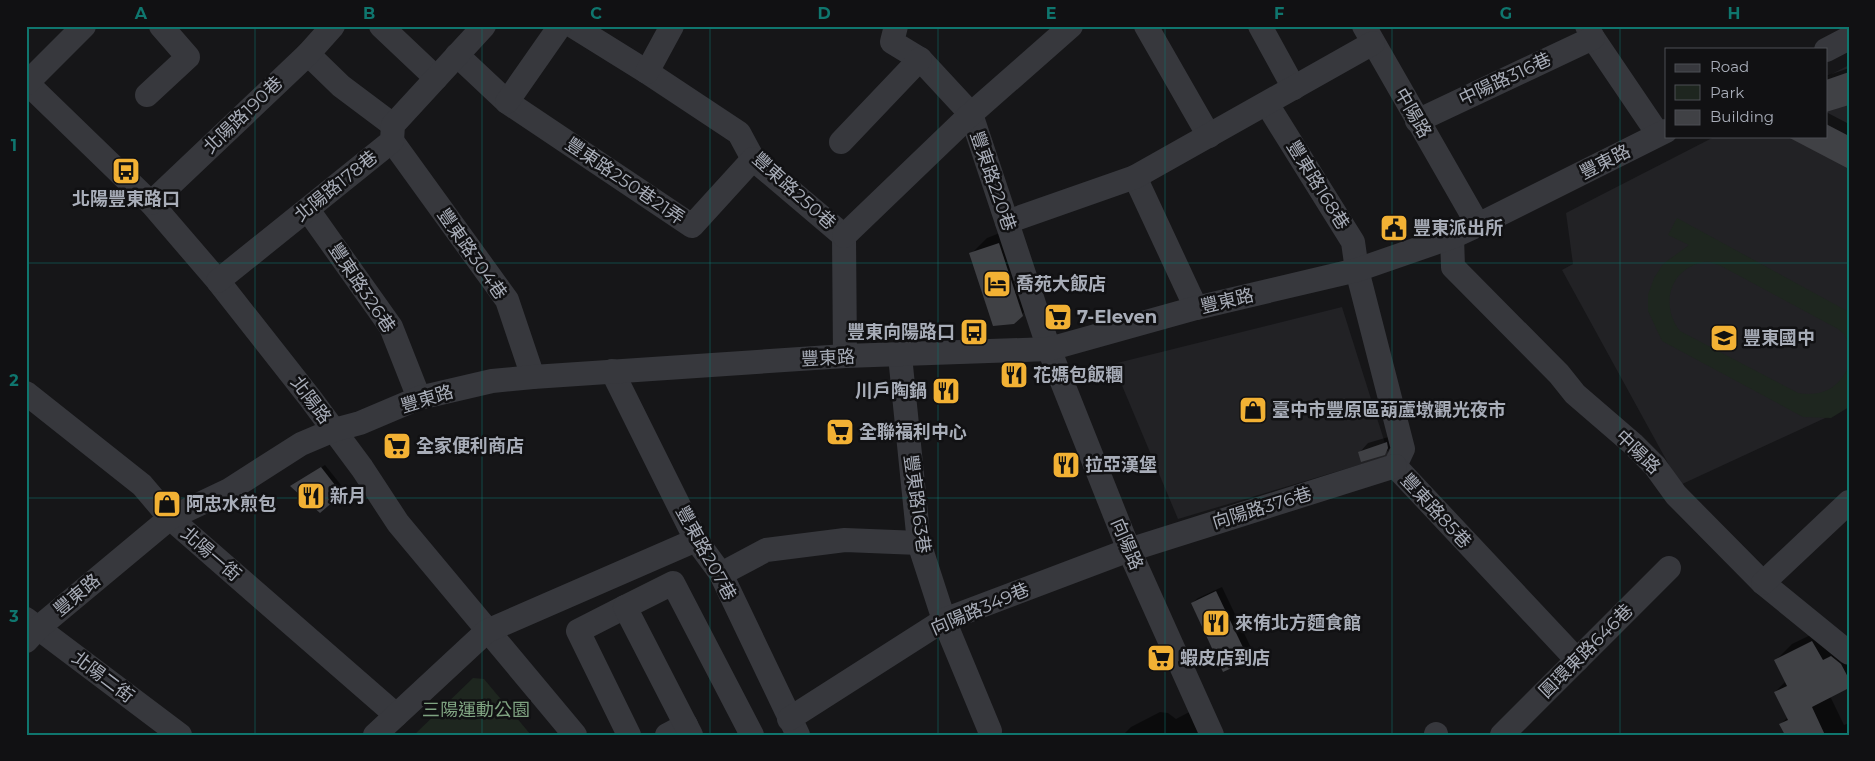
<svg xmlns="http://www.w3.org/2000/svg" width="1875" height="761" font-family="Montserrat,'Noto Sans TC',sans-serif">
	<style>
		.built { fill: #222225 }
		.green { fill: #1e261f }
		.shadow { fill: #0007 }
		.building { fill: #404145 }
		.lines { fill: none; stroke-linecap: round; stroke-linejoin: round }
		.minor { stroke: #37383d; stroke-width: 24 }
		.grid { fill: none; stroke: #0f766e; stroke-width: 1; stroke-opacity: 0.55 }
		.labels { text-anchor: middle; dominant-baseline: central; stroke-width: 5; stroke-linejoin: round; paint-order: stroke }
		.street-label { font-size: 18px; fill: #a8adb8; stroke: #111113 }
		.poi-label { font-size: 18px; font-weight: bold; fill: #a8adb8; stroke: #111113; text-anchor: start }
		.park-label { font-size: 18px; fill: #7fa381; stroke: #111113 }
		.neatline { fill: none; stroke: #0f766e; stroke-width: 2 }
		.grid-label { font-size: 16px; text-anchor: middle; font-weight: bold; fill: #0f766e }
	</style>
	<rect width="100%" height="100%" fill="#161618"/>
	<g class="built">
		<polygon points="1849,65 1849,407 1680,485 1562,270 1573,264 1566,213 1716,136 1826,136 1826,77"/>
		<polygon points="1342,307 1389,456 1178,519 1113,364"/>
	</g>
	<g class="green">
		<path d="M1677,218L1849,312V345L1844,334L1838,329L1721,266C1717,265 1713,263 1710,262C1705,261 1699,263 1694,265C1666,277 1663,310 1680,331L1798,393C1822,397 1840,388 1849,365V407L1831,418L1803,417L1662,341L1648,311V295L1654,278L1663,264L1689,245L1668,235Z"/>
		<polygon points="473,678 484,679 531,735 414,735"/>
	</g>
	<g class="shadow">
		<polygon points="1849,68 1849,103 1826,111 1826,76"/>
		<polygon points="1826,112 1849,124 1849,168 1826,136"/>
		<polygon points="1015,227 1039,299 1013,322 971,254 987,238"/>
		<polygon points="1395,435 1393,445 1384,454 1360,452 1368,443"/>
		<polygon points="325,465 345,490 341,493 292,486"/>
		<polygon points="1222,587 1254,654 1249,659 1192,603 1198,598"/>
		<polygon points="1829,626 1849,642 1849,687 1830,696 1844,725 1849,723 1849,735 1786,735 1781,724 1788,717 1775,692 1786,681 1776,660 1792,644"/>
		<polygon points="1195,709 1206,735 1123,735 1131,727 1160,712 1168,713 1176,719"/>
	</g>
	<g class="building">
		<polygon points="1849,72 1849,105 1826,112 1826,80"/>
		<polygon points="1826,124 1849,136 1849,169 1786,136 1826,136"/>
		<polygon points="999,243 1023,316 1014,324 993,326 969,253"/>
		<polygon points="1387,442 1388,448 1385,455 1361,462 1358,452"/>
		<polygon points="321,467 342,494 320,513 290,486"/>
		<polygon points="1216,591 1249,660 1223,672 1191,603"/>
		<polygon points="1812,641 1823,660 1831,656 1841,664 1849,679 1849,688 1812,707 1825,735 1785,735 1779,724 1788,720 1774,692 1787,686 1774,660"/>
	</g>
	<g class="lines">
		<g class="minor">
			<polyline points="381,26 436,78"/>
			<polyline points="573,26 647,72 739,133 753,159 844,236 845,356"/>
			<polyline points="896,26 892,42 920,59 971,114 1049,349 1129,550 1212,735"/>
			<polyline points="1146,26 1209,136"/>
			<polyline points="1260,26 1294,88"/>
			<polyline points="1364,26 1478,225"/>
			<polyline points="1587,26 1593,38 1658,134"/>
			<polyline points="1826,50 1849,38"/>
			<polyline points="308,54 341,86 393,125"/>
			<polyline points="457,55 507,102 692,226 753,159"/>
			<polyline points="647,72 672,26"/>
			<polyline points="26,82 151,203 218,281 310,398 362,468 398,523 575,735"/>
			<polyline points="27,83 84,26"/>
			<polyline points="147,95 188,57 161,26"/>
			<polyline points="507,102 560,26"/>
			<polyline points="1267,104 1353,242 1357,270 1403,449 1395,466"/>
			<polyline points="1417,121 1593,38"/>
			<polyline points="392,141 507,300 533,377"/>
			<polyline points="841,142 920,59"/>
			<polyline points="1135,177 1196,308"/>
			<polyline points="151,203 308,54 333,26"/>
			<polyline points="308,210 391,327 419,398"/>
			<polyline points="1007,222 1135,177 1373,43"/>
			<polyline points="844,236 971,114 1071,26"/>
			<polyline points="1452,237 1453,267 1559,374 1575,394 1633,444 1655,466 1676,495 1763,583 1849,653"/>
			<polyline points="218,281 392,141 393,125 484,26"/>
			<polyline points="900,356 919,543 944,620 990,731"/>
			<polyline points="612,371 696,540 721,574 798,735"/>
			<polyline points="26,393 142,485 170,518 396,715"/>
			<polyline points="1395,466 1577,660"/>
			<polyline points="721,574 766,550 845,540 919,543"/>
			<polyline points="1763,583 1849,502"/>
			<polyline points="625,607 578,631 629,735"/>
			<polyline points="26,619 180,735"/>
			<polyline points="26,641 38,628 170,518 229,490 301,444 334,430 360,423 419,398 492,381 533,377 845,356 1049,349 1196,308 1357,270 1452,237 1478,225 1666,131"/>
			<polyline points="789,719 944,620 1129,550 1395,466"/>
			<polyline points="1436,734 1436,735"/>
			<polyline points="375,735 487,631 696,540"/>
			<polyline points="667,735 686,725"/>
			<polyline points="691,735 625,607 673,583 752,735"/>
			<polyline points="1502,735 1669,568"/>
		</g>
	</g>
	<path class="grid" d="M255,26V735M482,26V735M710,26V735M938,26V735M1165,26V735M1392,26V735M1620,26V735M26,263H1849M26,498H1849"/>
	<defs>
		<symbol id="bus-square" viewBox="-11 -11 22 22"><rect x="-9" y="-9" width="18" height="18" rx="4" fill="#f2b134" stroke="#111113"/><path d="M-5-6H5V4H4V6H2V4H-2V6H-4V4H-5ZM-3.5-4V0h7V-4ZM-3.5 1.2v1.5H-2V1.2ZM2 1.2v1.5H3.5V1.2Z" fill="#111"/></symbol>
		<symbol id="civic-square" viewBox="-11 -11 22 22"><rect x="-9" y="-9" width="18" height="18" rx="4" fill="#f2b134" stroke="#111113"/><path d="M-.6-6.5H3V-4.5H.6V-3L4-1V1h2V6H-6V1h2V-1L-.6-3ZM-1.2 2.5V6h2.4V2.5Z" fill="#111"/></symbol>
		<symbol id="hotel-square" viewBox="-11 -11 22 22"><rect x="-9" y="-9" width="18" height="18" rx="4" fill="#f2b134" stroke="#111113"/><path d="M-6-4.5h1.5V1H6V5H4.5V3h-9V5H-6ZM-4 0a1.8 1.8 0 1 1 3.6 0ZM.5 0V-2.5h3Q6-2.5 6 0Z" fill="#111"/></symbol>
		<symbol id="supermarket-square" viewBox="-11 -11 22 22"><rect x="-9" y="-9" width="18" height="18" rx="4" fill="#f2b134" stroke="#111113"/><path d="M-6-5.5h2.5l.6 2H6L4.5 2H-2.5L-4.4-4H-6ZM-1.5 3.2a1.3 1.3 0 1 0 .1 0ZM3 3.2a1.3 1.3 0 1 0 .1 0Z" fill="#111"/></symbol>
		<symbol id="school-square" viewBox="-11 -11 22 22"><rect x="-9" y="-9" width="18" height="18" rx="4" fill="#f2b134" stroke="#111113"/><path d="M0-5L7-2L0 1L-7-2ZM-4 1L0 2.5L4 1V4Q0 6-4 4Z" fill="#111"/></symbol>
		<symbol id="restaurant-square" viewBox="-11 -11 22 22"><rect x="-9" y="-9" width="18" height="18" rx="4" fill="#f2b134" stroke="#111113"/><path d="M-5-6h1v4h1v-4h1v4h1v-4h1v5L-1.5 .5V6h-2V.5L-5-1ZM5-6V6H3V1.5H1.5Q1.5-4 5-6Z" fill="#111"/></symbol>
		<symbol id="shop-square" viewBox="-11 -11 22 22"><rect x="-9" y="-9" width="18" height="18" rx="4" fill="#f2b134" stroke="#111113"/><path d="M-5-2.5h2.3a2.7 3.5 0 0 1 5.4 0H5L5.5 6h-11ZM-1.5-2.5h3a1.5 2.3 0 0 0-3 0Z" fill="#111"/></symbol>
	</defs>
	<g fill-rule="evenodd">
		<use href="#bus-square" x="110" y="155" width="32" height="32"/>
		<use href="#civic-square" x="1378" y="212" width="32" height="32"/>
		<use href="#hotel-square" x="981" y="268" width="32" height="32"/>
		<use href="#supermarket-square" x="1042" y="301" width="32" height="32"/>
		<use href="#bus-square" x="958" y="316" width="32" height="32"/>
		<use href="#school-square" x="1708" y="322" width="32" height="32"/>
		<use href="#restaurant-square" x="998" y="359" width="32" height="32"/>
		<use href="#restaurant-square" x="930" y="375" width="32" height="32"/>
		<use href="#shop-square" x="1237" y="394" width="32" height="32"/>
		<use href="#supermarket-square" x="824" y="416" width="32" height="32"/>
		<use href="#supermarket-square" x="381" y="430" width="32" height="32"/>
		<use href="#restaurant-square" x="1050" y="449" width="32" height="32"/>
		<use href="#restaurant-square" x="295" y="480" width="32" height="32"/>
		<use href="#shop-square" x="151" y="488" width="32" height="32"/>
		<use href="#restaurant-square" x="1200" y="607" width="32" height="32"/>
		<use href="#supermarket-square" x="1145" y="642" width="32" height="32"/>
	</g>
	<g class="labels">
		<g class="street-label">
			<text transform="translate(1505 79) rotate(-25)">中陽路316巷</text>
			<text transform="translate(1413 113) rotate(60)">中陽路</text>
			<text transform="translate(243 115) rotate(-44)">北陽路190巷</text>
			<text transform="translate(1605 162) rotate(-27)">豐東路</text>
			<text transform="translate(625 181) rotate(34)">豐東路250巷21弄</text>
			<text transform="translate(993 181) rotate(71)">豐東路220巷</text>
			<text transform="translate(1318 185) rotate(58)">豐東路168巷</text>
			<text transform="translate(336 186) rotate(-39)">北陽路178巷</text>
			<text transform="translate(794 191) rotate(42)">豐東路250巷</text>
			<text transform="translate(472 254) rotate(55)">豐東路304巷</text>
			<text transform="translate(362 288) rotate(56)">豐東路326巷</text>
			<text transform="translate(1227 301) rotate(-14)">豐東路</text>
			<text transform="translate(828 358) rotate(-3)">豐東路</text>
			<text transform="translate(427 399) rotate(-17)">豐東路</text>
			<text transform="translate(311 400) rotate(53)">北陽路</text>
			<text transform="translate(1638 452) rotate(44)">中陽路</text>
			<text transform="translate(917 504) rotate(82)">豐東路163巷</text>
			<text transform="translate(1262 508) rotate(-17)">向陽路376巷</text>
			<text transform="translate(1436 511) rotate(47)">豐東路85巷</text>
			<text transform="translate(1127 544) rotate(67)">向陽路</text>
			<text transform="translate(706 553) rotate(61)">豐東路207巷</text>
			<text transform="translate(211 554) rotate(41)">北陽一街</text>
			<text transform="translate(77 595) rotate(-40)">豐東路</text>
			<text transform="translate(980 609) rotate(-23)">向陽路349巷</text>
			<text transform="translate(1586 651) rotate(-45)">圓環東路646巷</text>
			<text transform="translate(103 677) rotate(37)">北陽二街</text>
		</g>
		<g class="poi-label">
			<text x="126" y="199" text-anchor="middle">北陽豐東路口</text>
			<text x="1413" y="228">豐東派出所</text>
			<text x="1016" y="284">喬苑大飯店</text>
			<text x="1077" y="317">7-Eleven</text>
			<text x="955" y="332" text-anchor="end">豐東向陽路口</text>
			<text x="1743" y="338">豐東國中</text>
			<text x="1033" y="375">花媽包飯糰</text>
			<text x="927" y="391" text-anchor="end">川戶陶鍋</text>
			<text x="1272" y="410">臺中市豐原區葫蘆墩觀光夜市</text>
			<text x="859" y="432">全聯福利中心</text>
			<text x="416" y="446">全家便利商店</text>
			<text x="1085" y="465">拉亞漢堡</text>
			<text x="330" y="496">新月</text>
			<text x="186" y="504">阿忠水煎包</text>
			<text x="1235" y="623">來侑北方麵食館</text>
			<text x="1180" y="658">蝦皮店到店</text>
		</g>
		<g class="park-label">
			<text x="476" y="710">三陽運動公園</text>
		</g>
	</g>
	<rect width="1875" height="761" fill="none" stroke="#111113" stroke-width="55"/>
	<rect x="1665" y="48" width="162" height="90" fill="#111113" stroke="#4d4f55"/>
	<rect x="1675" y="64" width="25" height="8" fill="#37383d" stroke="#4d4f55"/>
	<text x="1710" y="72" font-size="15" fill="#a8adb8">Road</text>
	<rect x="1675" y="85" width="25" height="15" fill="#1e261f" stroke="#4d4f55"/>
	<text x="1710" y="98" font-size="15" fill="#a8adb8">Park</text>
	<rect x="1675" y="110" width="25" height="15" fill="#404145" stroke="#4d4f55"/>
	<text x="1710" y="122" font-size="15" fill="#a8adb8">Building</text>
	<rect x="28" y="28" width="1820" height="706" class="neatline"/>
	<g class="grid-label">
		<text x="141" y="19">A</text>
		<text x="369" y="19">B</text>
		<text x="596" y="19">C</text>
		<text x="824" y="19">D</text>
		<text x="1051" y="19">E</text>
		<text x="1279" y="19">F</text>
		<text x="1506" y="19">G</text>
		<text x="1734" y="19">H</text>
		<text x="14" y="151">1</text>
		<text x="14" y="386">2</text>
		<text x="14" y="622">3</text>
	</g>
</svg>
